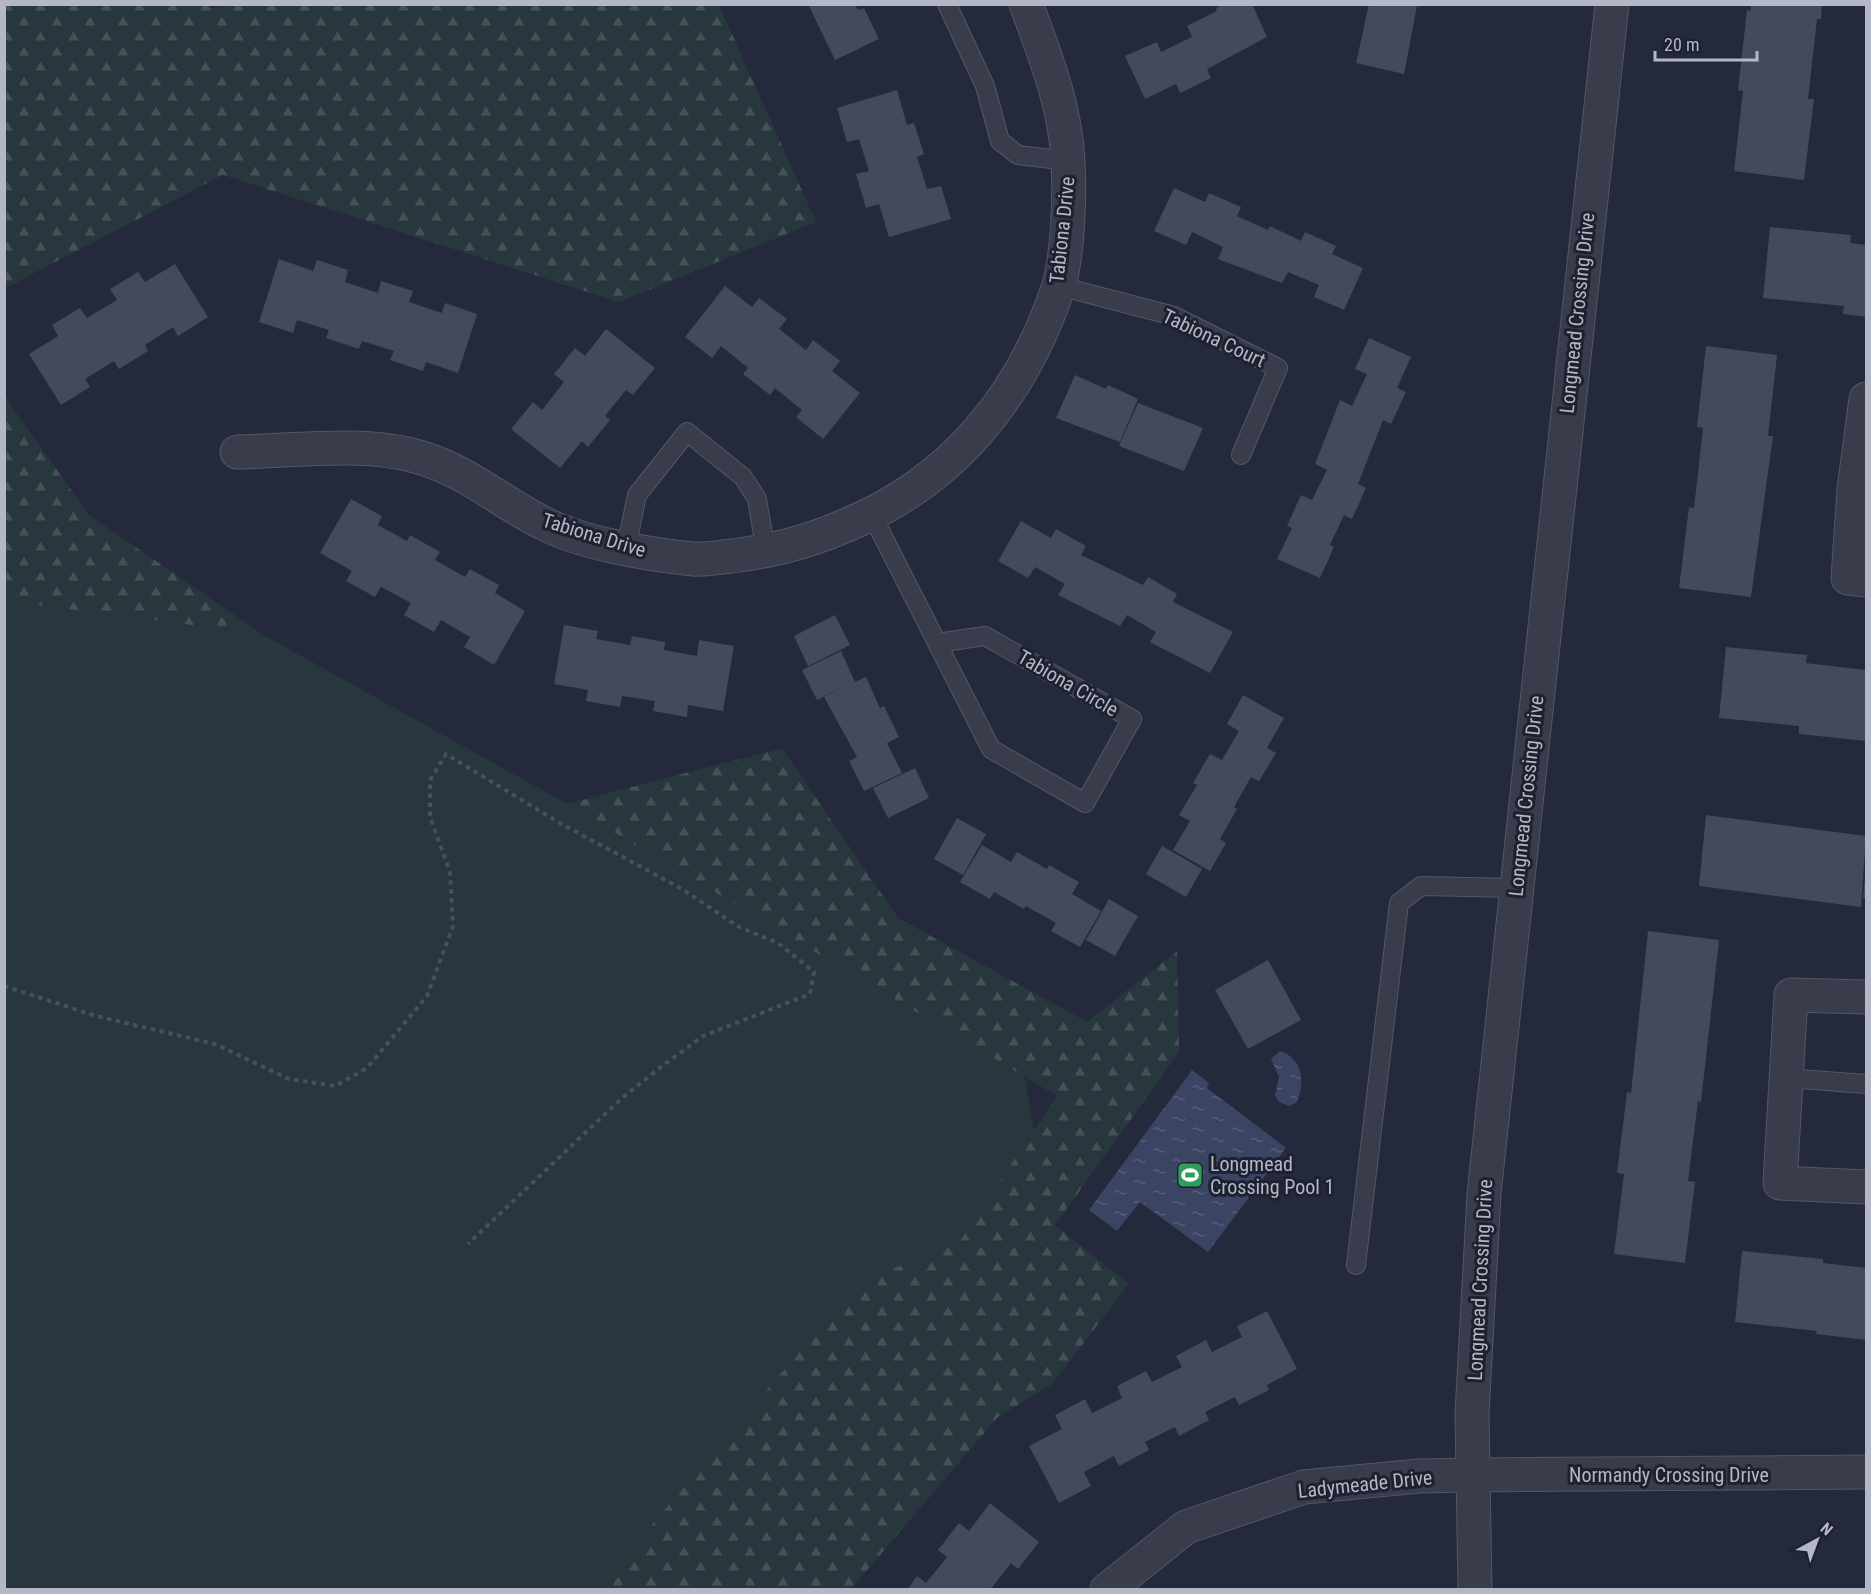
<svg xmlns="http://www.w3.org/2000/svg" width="1871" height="1594" font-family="'Roboto Condensed',sans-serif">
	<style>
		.grass { fill: #27373d }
		.forest { fill: url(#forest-firs) }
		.water { fill: url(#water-ripples) }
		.building { fill: #44495c }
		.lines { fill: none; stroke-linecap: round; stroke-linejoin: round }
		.service-casing { stroke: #535766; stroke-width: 20 }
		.minor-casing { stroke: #535766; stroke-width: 35 }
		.tertiary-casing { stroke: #535766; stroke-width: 35 }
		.path { stroke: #445259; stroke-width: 4; stroke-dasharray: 4.5 4.5; stroke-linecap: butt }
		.service { stroke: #383c4b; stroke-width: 18 }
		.minor { stroke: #383c4b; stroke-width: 33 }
		.tertiary { stroke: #383c4b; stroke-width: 33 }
		.labels { text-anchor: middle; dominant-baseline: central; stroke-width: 6; stroke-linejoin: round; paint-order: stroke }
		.street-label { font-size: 20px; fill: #b3b7c6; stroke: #1d2130 }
		.poi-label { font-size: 20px; fill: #b3b7c6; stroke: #1d2130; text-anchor: start }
	</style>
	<defs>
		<pattern id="forest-firs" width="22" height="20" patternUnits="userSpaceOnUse" patternTransform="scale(1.5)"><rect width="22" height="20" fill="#27373d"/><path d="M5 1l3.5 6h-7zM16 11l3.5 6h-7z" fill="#445258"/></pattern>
		<pattern id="water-ripples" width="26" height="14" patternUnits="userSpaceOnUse" patternTransform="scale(1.5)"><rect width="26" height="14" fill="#3b4463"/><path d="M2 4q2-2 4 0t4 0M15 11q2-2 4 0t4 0" fill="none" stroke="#555d78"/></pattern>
	</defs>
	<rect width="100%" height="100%" fill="#242a3b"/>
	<polygon class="grass" points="5,601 262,634 1021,1056 1049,1214 744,1589 5,1590"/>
	<g class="forest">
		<polygon points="205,4 211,8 236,4 719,5 816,222 619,302 223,175 5,288 5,5"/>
		<polygon points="5,397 89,515 262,634 5,601"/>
		<polygon points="782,748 898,918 1087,1022 1177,951 1179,1052 1055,1225 1129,1284 1052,1384 998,1417 851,1589 597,1589 860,1281 958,1244 1057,1096 567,804"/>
	</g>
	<g class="water">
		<path d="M1280,1051C1303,1058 1306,1084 1296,1103L1289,1106L1279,1102L1275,1096L1279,1077L1271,1059Z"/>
		<polygon points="1192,1070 1209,1083 1207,1088 1286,1148 1208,1252 1140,1202 1117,1231 1089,1210"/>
	</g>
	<g class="building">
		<polygon points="808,4 855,4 858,10 864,8 879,39 835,60"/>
		<polygon points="1225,4 1252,4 1267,37 1207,69 1211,78 1180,93 1176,84 1145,99 1125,56 1157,42 1161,52 1192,37 1187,26 1217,11 1216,8"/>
		<polygon points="1369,4 1421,4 1420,7 1417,6 1404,74 1356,63"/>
		<polygon points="1751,4 1822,4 1821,19 1817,19 1808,99 1814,99 1804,180 1734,171 1743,91 1738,90 1747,10 1750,11"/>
		<polygon points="897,90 907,125 914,123 924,154 917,157 927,189 941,186 951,219 889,237 879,204 866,208 856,174 869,171 859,139 847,142 837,108"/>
		<polygon points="1174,188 1205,202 1209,193 1241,207 1237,216 1268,230 1270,226 1301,241 1305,232 1336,246 1332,254 1363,268 1344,310 1314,297 1319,285 1288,272 1282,283 1218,259 1223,247 1192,232 1186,245 1154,231"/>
		<polygon points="1770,227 1851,235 1850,243 1866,245 1866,317 1843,314 1844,306 1763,298"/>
		<polygon points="279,259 313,271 317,260 348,270 345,282 378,293 381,281 413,291 409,302 442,313 445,303 477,314 458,373 426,362 423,371 390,360 394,351 362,341 359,349 326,338 329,330 297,320 293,333 259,322"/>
		<polygon points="175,264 208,317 178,336 173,327 145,345 148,351 119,369 114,361 85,379 90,387 61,405 29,354 58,336 52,325 80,308 87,318 117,300 110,289 138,272 145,282"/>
		<polygon points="725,286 752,307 759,298 787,319 779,329 806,350 813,340 840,361 832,371 860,393 823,439 796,417 802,410 775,388 770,395 743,374 748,368 721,346 712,358 685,337"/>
		<polygon points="606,329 655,368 633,395 626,390 605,416 610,420 588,447 582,441 560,468 511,429 533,402 542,410 564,382 554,374 575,348 585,356"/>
		<polygon points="1369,338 1411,357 1397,388 1406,392 1391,424 1383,420 1358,484 1366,488 1352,519 1344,515 1330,545 1334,547 1320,578 1277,559 1292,528 1287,526 1301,495 1312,500 1327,470 1315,464 1340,400 1352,406 1367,374 1355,369"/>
		<polygon points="1706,346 1777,355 1768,436 1773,436 1751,597 1679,588 1689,507 1694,508 1703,428 1697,427"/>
		<polygon points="1075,375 1106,389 1108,385 1138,399 1120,442 1056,418"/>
		<polygon points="1138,403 1203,428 1184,471 1119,446"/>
		<polygon points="351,499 382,516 378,525 407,541 410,535 440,552 435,560 465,577 470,569 499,585 495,593 525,611 494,665 464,647 470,637 441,620 434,632 404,615 411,603 381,587 375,597 346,581 352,571 320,553"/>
		<polygon points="1021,521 1051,538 1056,529 1086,546 1081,555 1143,585 1148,577 1177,594 1173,602 1233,632 1210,673 1150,642 1156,632 1127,615 1120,626 1058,595 1065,584 1035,567 1028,578 998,561"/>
		<polygon points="835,615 850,645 808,666 794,636"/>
		<polygon points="564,625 598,631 596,639 630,645 632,636 665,642 664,650 697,656 699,640 734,646 723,711 688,705 687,717 653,711 655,701 622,696 620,707 586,701 588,690 554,684"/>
		<polygon points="1726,647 1807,655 1806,663 1866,670 1866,741 1799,734 1799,726 1719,718"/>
		<polygon points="841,651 855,682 866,677 880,708 884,706 899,737 887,743 902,773 864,791 849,761 857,757 824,697 851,683 817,700 802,670"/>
		<polygon points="1243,695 1284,718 1267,748 1276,753 1259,781 1251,777 1234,807 1237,809 1220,839 1226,843 1210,871 1173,850 1190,821 1179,815 1197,785 1193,783 1210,754 1222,760 1239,731 1227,724"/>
		<polygon points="915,768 929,798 888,818 873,788"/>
		<polygon points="1706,815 1866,836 1861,907 1699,886"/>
		<polygon points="957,818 986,834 963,875 934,859"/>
		<polygon points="982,845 1011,862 1017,852 1047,869 1049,865 1079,882 1072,894 1101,911 1080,947 1051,931 1056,923 1026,906 1024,909 994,892 990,899 960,882"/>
		<polygon points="1162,846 1202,869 1186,897 1146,874"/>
		<polygon points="1865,876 1866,876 1866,898 1863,898"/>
		<polygon points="1109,899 1138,916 1115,956 1086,940"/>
		<polygon points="1648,931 1719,940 1701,1102 1698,1101 1688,1181 1695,1182 1685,1263 1614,1254 1624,1174 1617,1173 1627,1092 1631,1093"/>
		<polygon points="1268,960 1301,1020 1248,1049 1215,990"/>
		<polygon points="1742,1251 1823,1259 1823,1263 1866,1268 1866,1340 1816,1334 1817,1331 1735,1322"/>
		<polygon points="1267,1311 1297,1369 1267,1385 1269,1390 1239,1405 1235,1397 1205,1412 1209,1420 1179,1436 1175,1427 1145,1442 1149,1450 1119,1466 1114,1456 1084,1472 1091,1486 1059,1503 1029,1446 1062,1429 1055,1415 1085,1399 1092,1413 1122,1398 1117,1386 1146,1371 1152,1382 1182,1367 1176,1356 1206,1340 1212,1352 1242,1337 1237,1326"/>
		<polygon points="990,1503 1039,1542 1018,1569 1011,1563 990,1590 907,1590 917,1576 926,1583 947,1557 938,1550 959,1523 969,1531"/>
	</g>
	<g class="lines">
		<defs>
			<g id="service">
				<polyline points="947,4 985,86 1000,141 1018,155 1068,161"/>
				<polyline points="1059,286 1174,316 1278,368 1241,455"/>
				<polyline points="872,515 991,749 1085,803 1132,719 985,636 937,643"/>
				<polyline points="626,549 637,495 687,432 743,477 757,499 766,552"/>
				<polyline points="1786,1078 1866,1084"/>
				<polyline points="1356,1265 1399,903 1421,886 1516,888"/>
			</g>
			<g id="minor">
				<polyline points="1866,399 1854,489 1848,578 1866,580"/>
				<path d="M237,452C298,451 374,439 431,461C473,476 507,506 547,525C586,544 651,555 694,559C706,560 720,557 732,556C773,551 809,542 847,525C953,481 1022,396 1058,288C1068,257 1070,195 1068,162C1066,108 1045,55 1026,4"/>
				<polyline points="1866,997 1791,995 1780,1183 1866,1187"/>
				<polyline points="1107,1590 1186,1527 1304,1487 1419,1476 1471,1475"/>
			</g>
			<g id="tertiary">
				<polyline points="1471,1475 1866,1472"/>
				<polyline points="1475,1590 1472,1414 1484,1194 1612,4"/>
			</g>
		</defs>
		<use href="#service" class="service-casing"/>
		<use href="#minor" class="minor-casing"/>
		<use href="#tertiary" class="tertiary-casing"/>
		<polyline class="path" points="4,986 96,1016 215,1044 289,1079 335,1086 367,1068 427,996 453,926 450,872 430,817 430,780 446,754 558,822 682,889 739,927 778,943 814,972 810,994 703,1036 661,1067 623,1097 468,1244"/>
		<use href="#service" class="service"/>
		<use href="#minor" class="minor"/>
		<use href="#tertiary" class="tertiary"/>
	</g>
	<defs>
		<symbol id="stadium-square" viewBox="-11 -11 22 22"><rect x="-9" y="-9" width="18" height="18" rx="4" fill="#2e9e5b" stroke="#1d2130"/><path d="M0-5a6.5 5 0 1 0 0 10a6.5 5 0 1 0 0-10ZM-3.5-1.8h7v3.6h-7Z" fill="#fff"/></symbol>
	</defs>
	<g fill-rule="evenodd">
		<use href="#stadium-square" x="1175" y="1160" width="30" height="30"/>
	</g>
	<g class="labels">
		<g class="street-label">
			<text transform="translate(1062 230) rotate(-84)">Tabiona Drive</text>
			<text transform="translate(1577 313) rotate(-84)">Longmead Crossing Drive</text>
			<text transform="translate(1214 338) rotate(25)">Tabiona Court</text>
			<text transform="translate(594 535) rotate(17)">Tabiona Drive</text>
			<text transform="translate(1068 683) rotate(30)">Tabiona Circle</text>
			<text transform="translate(1526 796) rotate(-84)">Longmead Crossing Drive</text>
			<text transform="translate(1480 1280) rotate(-87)">Longmead Crossing Drive</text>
			<text x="1669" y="1475">Normandy Crossing Drive</text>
			<text transform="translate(1365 1484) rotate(-6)">Ladymeade Drive</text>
		</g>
		<g class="poi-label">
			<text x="1210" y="1164">Longmead<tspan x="1210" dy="23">Crossing Pool 1</tspan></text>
		</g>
	</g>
	<rect width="1871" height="1594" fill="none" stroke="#b3b7c6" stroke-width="12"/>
	<g transform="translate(1817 1540) rotate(41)" stroke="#1d2130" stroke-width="4.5" paint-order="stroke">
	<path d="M0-4.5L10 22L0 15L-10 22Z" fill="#b3b7c6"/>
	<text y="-9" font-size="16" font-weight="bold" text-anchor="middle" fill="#b3b7c6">N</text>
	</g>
	<path d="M1655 51v9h102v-9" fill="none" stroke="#b3b7c6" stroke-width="3"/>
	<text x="1664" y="51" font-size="18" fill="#b3b7c6" stroke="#1d2130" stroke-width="4.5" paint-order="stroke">20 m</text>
</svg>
